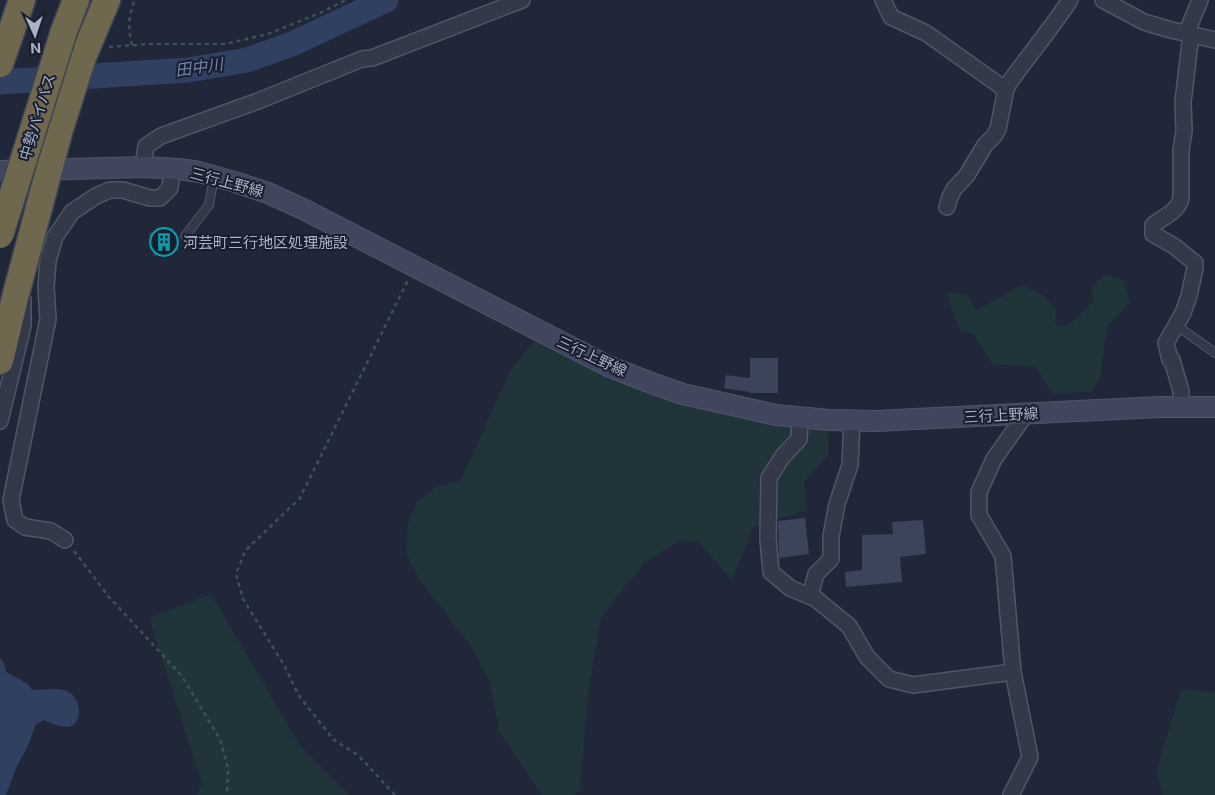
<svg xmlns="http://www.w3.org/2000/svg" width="1215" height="795" font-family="Inter,'Noto Sans JP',sans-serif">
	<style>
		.green { fill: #21343a }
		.water { fill: #314061 }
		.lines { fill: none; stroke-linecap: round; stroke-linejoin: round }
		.river { stroke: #314061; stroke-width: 25 }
		.building { fill: #3b4459 }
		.lane-casing { stroke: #505667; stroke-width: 10 }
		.street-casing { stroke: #505667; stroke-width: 18 }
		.secondary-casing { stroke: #505667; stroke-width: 22 }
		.highway-casing { stroke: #3d4354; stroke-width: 29 }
		.path { stroke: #3e5157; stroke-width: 2.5; stroke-dasharray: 4 4; stroke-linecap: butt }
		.lane { stroke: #333949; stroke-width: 8 }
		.street { stroke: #333949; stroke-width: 15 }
		.secondary { stroke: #40475c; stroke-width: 20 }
		.highway { stroke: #70674f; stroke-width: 26 }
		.highway-bridge-casing { stroke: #3d4354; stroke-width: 29; stroke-linecap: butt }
		.highway-bridge { stroke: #70674f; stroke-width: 26 }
		.labels { text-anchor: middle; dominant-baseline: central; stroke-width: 4; stroke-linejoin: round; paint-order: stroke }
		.street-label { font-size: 15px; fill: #adb3c6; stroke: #181e2d }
		.poi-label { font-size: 15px; fill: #adb3c6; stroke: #181e2d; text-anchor: start }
		.water-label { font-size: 16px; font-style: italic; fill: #7386b0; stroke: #181e2d }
	</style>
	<rect width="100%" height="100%" fill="#1f2739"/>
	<g class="green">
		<polygon points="1104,275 1123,280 1130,302 1107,327 1100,377 1092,392 1052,393 1036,367 993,364 974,335 959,329 946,293 967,294 976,311 1022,285 1043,295 1056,310 1055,325 1067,327 1093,302 1092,287"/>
		<polygon points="535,341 602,374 706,410 757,422 828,431 829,454 804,481 807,510 753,527 732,581 699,542 681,540 645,562 601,617 588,693 580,790 574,795 542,795 499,731 490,682 471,646 419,579 406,553 408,524 417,502 437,487 461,480 510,371"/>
		<polygon points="211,594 300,746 349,795 197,795 202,784 149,618"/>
		<polygon points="1181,689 1215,693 1215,795 1162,795 1157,770"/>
	</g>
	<path class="water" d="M0,658L4,663L6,672L28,684L32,690C42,690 58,687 67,691C83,698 83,726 67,727C60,727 50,723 44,720L36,724L27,748L17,766L6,795H0Z"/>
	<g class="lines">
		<polyline class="river" points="0,82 188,70 247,60 292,44 386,0"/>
	</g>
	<g class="building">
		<polygon points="173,228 178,250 154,256 149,233"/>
		<polygon points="750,358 778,358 778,393 750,393 750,392 724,388 726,375 750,378"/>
		<polygon points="805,518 809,554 779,558 778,521"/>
		<polygon points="923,520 926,554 900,557 902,582 846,587 845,572 862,570 862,535 893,534 892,522"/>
	</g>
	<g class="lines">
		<defs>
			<g id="lane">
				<polyline points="185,236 209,205 214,177"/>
				<polyline points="1176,325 1215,353"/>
			</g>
			<g id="street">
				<polyline points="883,0 891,17 926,33 999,85 1006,89"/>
				<polyline points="1103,0 1144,22 1171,30 1215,40"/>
				<polyline points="1186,34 1200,0"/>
				<polyline points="143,167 146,146 161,136 258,101 362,59 372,58 522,0"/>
				<path d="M947,207L950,197L954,189L967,175L985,145L994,136L998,129L1006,89L1009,83C1029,55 1051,29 1070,0"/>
				<path d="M1181,408V391L1172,360H1170L1166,343L1183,313L1189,296L1195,268V263L1174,246L1153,234V225C1163,217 1178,212 1181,198V150L1184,131L1183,102L1191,34"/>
				<polyline points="800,418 799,439 783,456 769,478 768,539 771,572 790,588 816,599 849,626 867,657 889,679 913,685 1013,672"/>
				<polyline points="0,421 23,326 23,299"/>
				<polyline points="65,540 51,531 25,527 15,520 11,500 48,319 46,287 48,261 55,237 72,212 96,196 110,190 123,190 150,198 160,198 170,188 172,169"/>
				<polyline points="810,596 816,574 831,559 831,536 837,504 850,465 852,421"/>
				<polyline points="1011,795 1030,757 1013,672 1003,556 979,515 979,492 994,459 1026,414"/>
			</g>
			<polyline id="secondary" points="0,171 143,167 179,169 199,172 235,182 268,193 303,209 608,366 654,384 683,394 776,415 829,420 875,421 1160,407 1215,407"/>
			<g id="highway">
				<polyline points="64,31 76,0"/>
				<polyline points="0,64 22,0"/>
				<polyline points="0,361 16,294 60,129 83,57 107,0"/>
			</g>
		</defs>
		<use href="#lane" class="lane-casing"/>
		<use href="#street" class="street-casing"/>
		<use href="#secondary" class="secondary-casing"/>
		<use href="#highway" class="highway-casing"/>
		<g class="path">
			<path d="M132,45C128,29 128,15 135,0"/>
			<polyline points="109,47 149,44 225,44 268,34 320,13 346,0"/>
			<polyline points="74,551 109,597 181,675 220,739 228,768 227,795"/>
			<polyline points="395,795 358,755 334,740 299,696 284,665 243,599 236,574 245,551 300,498 408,280"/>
		</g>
		<use href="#lane" class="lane"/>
		<use href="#street" class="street"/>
		<use href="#secondary" class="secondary"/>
		<use href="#highway" class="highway"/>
		<defs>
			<polyline id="highway-bridge" points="0,235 64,31"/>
		</defs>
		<use href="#highway-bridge" class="highway-bridge-casing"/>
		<use href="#highway-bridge" class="highway-bridge"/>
	</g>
	<defs>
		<symbol id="building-ring" viewBox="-11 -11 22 22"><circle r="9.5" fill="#181e2d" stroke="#0f9aa8" stroke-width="1.5"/><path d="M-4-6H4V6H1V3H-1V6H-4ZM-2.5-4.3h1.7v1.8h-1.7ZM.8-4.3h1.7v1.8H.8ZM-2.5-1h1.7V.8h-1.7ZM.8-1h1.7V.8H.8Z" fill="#0f9aa8"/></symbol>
	</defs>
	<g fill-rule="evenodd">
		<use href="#building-ring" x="148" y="226" width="32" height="32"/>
	</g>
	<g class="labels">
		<g class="street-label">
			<text transform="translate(37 117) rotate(-73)">中勢バイパス</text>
			<text transform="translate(227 182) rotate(15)">三行上野線</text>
			<text transform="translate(592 356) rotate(25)">三行上野線</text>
			<text transform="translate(1001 415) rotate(-3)">三行上野線</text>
		</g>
		<g class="poi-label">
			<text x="183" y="242">河芸町三行地区処理施設</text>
		</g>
		<g class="water-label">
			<text transform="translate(199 67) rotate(-8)">田中川</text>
		</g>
	</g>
	<g transform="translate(35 35) rotate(177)" stroke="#181e2d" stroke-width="4" paint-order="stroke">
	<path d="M0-4L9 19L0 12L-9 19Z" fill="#adb3c6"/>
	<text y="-8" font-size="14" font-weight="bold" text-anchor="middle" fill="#adb3c6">N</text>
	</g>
</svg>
